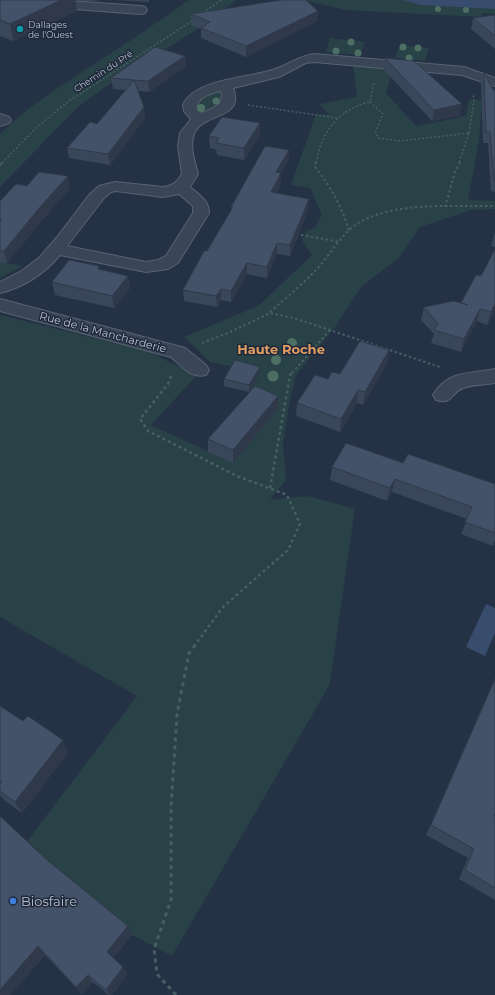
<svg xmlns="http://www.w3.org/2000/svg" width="495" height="995" font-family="Montserrat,sans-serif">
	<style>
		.green { fill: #284247 }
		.water { fill: #384c6e }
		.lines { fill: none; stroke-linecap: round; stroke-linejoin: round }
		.minor-casing { stroke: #596273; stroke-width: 2 }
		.path-far3 { stroke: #465f63; stroke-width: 1.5; stroke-dasharray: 2 2; stroke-linecap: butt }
		.path-far2 { stroke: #465f63; stroke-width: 2; stroke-dasharray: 2.5 2.5; stroke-linecap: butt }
		.path-far1 { stroke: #465f63; stroke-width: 2.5; stroke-dasharray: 3 3; stroke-linecap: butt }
		.path { stroke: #465f63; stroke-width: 3; stroke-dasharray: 4 4; stroke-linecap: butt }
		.minor { fill: #3a4555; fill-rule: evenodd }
		.tree { fill: #4d6f63 }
		.wall { fill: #3a475a }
		.shaded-wall { fill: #30394a }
		.building { fill: #445269; stroke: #30394a }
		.culture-dot { fill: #0f9aa8; stroke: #1f293b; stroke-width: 1.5 }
		.shop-dot { fill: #3f7fe0; stroke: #1f293b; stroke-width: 1.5 }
		.labels { text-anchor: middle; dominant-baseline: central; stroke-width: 3; stroke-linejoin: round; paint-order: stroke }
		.far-poi-label { font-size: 9px; fill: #b8c0cf; stroke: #1f293b; text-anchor: start }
		.far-street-label { font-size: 9px; fill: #b8c0cf; stroke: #1f293b }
		.street-label { font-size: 11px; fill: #b8c0cf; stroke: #1f293b }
		.quarter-label { font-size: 13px; font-weight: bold; fill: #df9d63; stroke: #1f293b }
		.near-poi-label { font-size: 13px; fill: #b8c0cf; stroke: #1f293b; text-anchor: start }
	</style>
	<rect width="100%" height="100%" fill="#253246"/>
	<g class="green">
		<path d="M189,0H237L196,30L105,87L77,108L0,187V134C28,106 62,85 96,63C127,43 158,22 189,0Z"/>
		<polygon points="308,0 495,0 495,14 483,13 480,17 346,10 307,1"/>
		<polygon points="330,38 365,42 360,55 326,52"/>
		<polygon points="400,45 429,48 425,61 395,58"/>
		<polygon points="353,65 393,68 386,93 416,126 466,116 469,99 482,100 479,140 468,200 495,201 495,209 471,210 420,227 399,258 361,287 335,327 296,375 289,404 283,443 286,480 270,500 308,496 355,509 330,684 172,956 132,935 25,844 137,696 0,617 0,315 151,352 169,362 198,374 151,425 233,463 251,396 249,392 260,374 235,367 210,362 184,337 258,306 312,255 302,240 306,232 315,227 322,215 310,188 291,185 316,114 330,115 319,104 357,97"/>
		<path d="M220,91L224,96C219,106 212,113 200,113L194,107L203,94Z"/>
		<polygon points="0,262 23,266 0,278"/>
	</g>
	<g class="water">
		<polygon points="403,0 495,0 495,9 421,5"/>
		<polygon points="486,604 495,608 495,633 485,656 466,647"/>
	</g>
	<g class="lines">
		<defs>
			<g id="minor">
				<polygon points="28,0 54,0 141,6 145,7 147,10 145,13 141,14 47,7 30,2"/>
				<path d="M314,54L464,67L495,78V86L462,75L314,62L306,63L279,77L233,88C246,120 202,112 194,134C189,146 195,162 198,174L190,187C199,195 209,200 209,213L178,263L168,269L146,272L60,255C44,274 24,287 0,293V282L20,272L39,258L58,236L89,195L99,186L115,182L163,187C173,186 177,182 182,174L178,146L180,133L191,119L184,111L183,105C194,79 248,78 272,70C287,66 298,56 314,54ZM221,91L222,95L220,103L212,109L201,113L197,105C200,96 212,93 221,91ZM116,191L163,197L179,194L193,206V213L166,256L158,260L146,262L67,246L104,198L111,192Z"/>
				<polygon points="0,114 9,117 11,120 9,123 0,126"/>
				<path d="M0,299L185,348L206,365L209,370L206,375C191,379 182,366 171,357L0,311Z"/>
				<path d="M495,369V383C485,385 473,384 463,388C450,393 453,405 436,400L433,395C448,370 470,374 495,369Z"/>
			</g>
		</defs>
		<use href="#minor" class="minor-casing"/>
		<g class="path-far3">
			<polyline points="203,13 222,0"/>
			<polyline points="370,102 383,114 375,133 379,138 400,141 469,133 459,163"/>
			<polyline points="248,105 337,118"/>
			<polyline points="469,133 474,101 473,94"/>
			<polyline points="2,163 38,126 69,101 192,21"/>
			<path d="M316,163C322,131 338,110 370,102L374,83"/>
		</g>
		<g class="path-far2">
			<path d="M316,162L315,167C331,187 342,207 349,231"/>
			<polyline points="0,165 3,162"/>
			<polyline points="445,207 455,172 460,162"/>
			<polyline points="296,234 340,242"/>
			<path d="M270,312C286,298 303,284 317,269C331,254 342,232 360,222C398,201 453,207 495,206"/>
			<polyline points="202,343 228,333 270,313 297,319 440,367"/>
			<polyline points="292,373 330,330"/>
		</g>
		<g class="path-far1">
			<polyline points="171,376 168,384 140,419 148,431 237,476 287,495 300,524 288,550 223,607 195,645"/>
			<polyline points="270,488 290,375 293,372"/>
		</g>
		<polyline class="path" points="176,995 157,974 154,949 171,900 171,808 177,714 189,653 196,644"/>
		<use href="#minor" class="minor"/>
	</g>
	<g class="tree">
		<circle cx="438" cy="9" r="3"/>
		<circle cx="466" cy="10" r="3"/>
		<circle cx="351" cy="42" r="3.5"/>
		<circle cx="403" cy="47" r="3.5"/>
		<circle cx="418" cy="48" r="3.5"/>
		<circle cx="336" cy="51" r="3.5"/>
		<circle cx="358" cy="53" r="3.5"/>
		<circle cx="409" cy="58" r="3.5"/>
		<circle cx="216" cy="101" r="3.5"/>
		<circle cx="201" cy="108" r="4"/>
		<circle cx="292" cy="343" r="5"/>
		<circle cx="276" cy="360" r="5"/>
		<circle cx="273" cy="376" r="5.5"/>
	</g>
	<g class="wall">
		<polygon points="0,0 99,0 96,1 76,1 77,11 13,41 0,36"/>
		<polygon points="116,0 149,0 149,2"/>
		<polygon points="191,14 317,21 246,57 201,38 201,29 191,25"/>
		<polygon points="495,15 495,49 471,29 473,18"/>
		<polygon points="385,58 460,116 432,121 384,70"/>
		<polygon points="186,66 149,92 138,91 145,118 110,165 69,158 67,148 97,124 126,90 113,89 111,78"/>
		<polygon points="484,72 493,90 495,90 495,192 491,191 488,143 483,143 481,83"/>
		<polygon points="260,123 260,135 244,160 217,155 216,150 210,148 209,136"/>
		<polygon points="289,150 288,161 281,173 281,183 276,193 308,210 290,256 277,254 267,278 247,274 231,302 221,300 217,307 184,301 183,290 207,251 231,210 231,207"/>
		<polygon points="27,186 70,188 43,219 7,263 0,262 0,201"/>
		<polygon points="495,232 495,247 491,246"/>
		<polygon points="100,270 128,276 130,288 114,308 55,295 52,282"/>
		<polygon points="461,303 495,310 487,325 477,321 461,352 431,343 434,334 421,320 424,307"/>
		<polygon points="389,350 387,363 363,405 357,403 340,432 296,416 297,403 328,379 340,374"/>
		<polygon points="260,367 260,373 249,392 224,386 224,379"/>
		<polygon points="278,396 278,409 233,463 208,452 208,439"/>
		<polygon points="403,463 495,484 495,540 493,546 461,534 467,519 392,492 387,501 330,480 332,467"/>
		<polygon points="495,678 495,814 494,816 495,816 495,900 459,879 468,858 426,835"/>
		<polygon points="0,706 68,752 22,813 4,800 0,795"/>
		<polygon points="47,860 132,935 113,958 127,974 112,995 109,995 93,982 82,994 45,955 10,995 0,995"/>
	</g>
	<g class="shaded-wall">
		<polygon points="61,0 75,0 77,11 13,41 10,24"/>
		<polygon points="318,11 317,21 246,57 246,46"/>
		<polygon points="185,56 186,66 149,92 148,81"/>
		<polygon points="462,104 460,116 432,121 434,110"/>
		<polygon points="144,107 145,118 110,165 108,154"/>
		<polygon points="260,123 260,135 244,160 244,148"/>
		<polygon points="289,150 288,161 281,173 281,183 270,202 271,192 276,172"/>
		<polygon points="68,176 70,188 43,219 7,263 4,251 40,207"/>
		<polygon points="309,199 308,210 290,256 290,245"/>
		<polygon points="277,243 277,254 267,278 267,267"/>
		<polygon points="247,263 247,274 231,302 231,291"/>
		<polygon points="128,276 130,288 114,308 112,296"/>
		<polygon points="221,289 221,300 217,307 216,296"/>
		<polygon points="495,304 495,310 487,325 491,312"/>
		<polygon points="480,309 477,321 461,352 464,339"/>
		<polygon points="389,350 387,363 363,405 365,392"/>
		<polygon points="260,367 260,373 249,392 249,385"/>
		<polygon points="358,390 357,403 340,432 341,419"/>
		<polygon points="278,396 278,409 233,463 233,450"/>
		<polygon points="395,479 392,492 387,501 390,488"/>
		<polygon points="63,740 68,752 22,813 15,802"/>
		<polygon points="128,926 132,935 111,960 107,952"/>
		<polygon points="38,946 45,955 10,995 0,995 0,990"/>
		<polygon points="123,967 127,974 112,995 110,995 106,990"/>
		<polygon points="88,975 93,982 82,994 76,987"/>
	</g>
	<g class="building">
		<polygon points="0,0 61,0 10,24 0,20"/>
		<polygon points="281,0 306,0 318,11 246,46 201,28 210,22 191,14"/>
		<polygon points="495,15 495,36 473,18"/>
		<polygon points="155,47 185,56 148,81 134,80 144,107 108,154 67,148 90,122 97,124 134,80 111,78"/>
		<polygon points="385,58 414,61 462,104 434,110"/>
		<polygon points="484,72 493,90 495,90 495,180 494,180 490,132 486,132"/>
		<polygon points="222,117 260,123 244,148 216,143 219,138 209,136"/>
		<polygon points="265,146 289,150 276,172 281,173 271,192 309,199 290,245 277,243 267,267 247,263 231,291 221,289 216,296 183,290 204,251 207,251 233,207 231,207"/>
		<polygon points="39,172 68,176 40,207 4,251 0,251 0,221 2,219 0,219 0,201 16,184 27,186"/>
		<polygon points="495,249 495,304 491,312 480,309 464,339 434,330 438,323 424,307 454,301 468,305 461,303 476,275 481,276"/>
		<polygon points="69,260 99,266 98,269 128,276 112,296 52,282"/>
		<polygon points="360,341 389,350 365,392 358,390 341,419 297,403 315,375 328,379 332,372 340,374"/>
		<polygon points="235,360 260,367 249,385 224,379"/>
		<polygon points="255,386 278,396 233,450 208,439"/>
		<polygon points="346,443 403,463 408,454 495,484 495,533 465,522 472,507 395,479 390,488 332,467"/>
		<polygon points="495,679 495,814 494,816 495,816 495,888 465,870 474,849 431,825"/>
		<polygon points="0,706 23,721 28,716 63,740 15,802 0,791 0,784 2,781 0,780"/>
		<polygon points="0,816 47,860 128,926 107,952 123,967 106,990 88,975 76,987 38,946 0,990"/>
	</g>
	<circle class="culture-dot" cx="20" cy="29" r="4"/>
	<circle class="shop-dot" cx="13" cy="901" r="4"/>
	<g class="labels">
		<g class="far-poi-label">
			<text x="28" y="24">Dallages<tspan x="28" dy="10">de l'Ouest</tspan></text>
		</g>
		<g class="far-street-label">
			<text transform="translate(103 71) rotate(-33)">Chemin du Pré</text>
		</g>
		<g class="street-label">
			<text transform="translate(103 332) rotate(15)">Rue de la Mancharderie</text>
		</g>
		<g class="quarter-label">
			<text x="281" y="349">Haute Roche</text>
		</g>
		<g class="near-poi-label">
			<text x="21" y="901">Biosfaire</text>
		</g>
	</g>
</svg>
